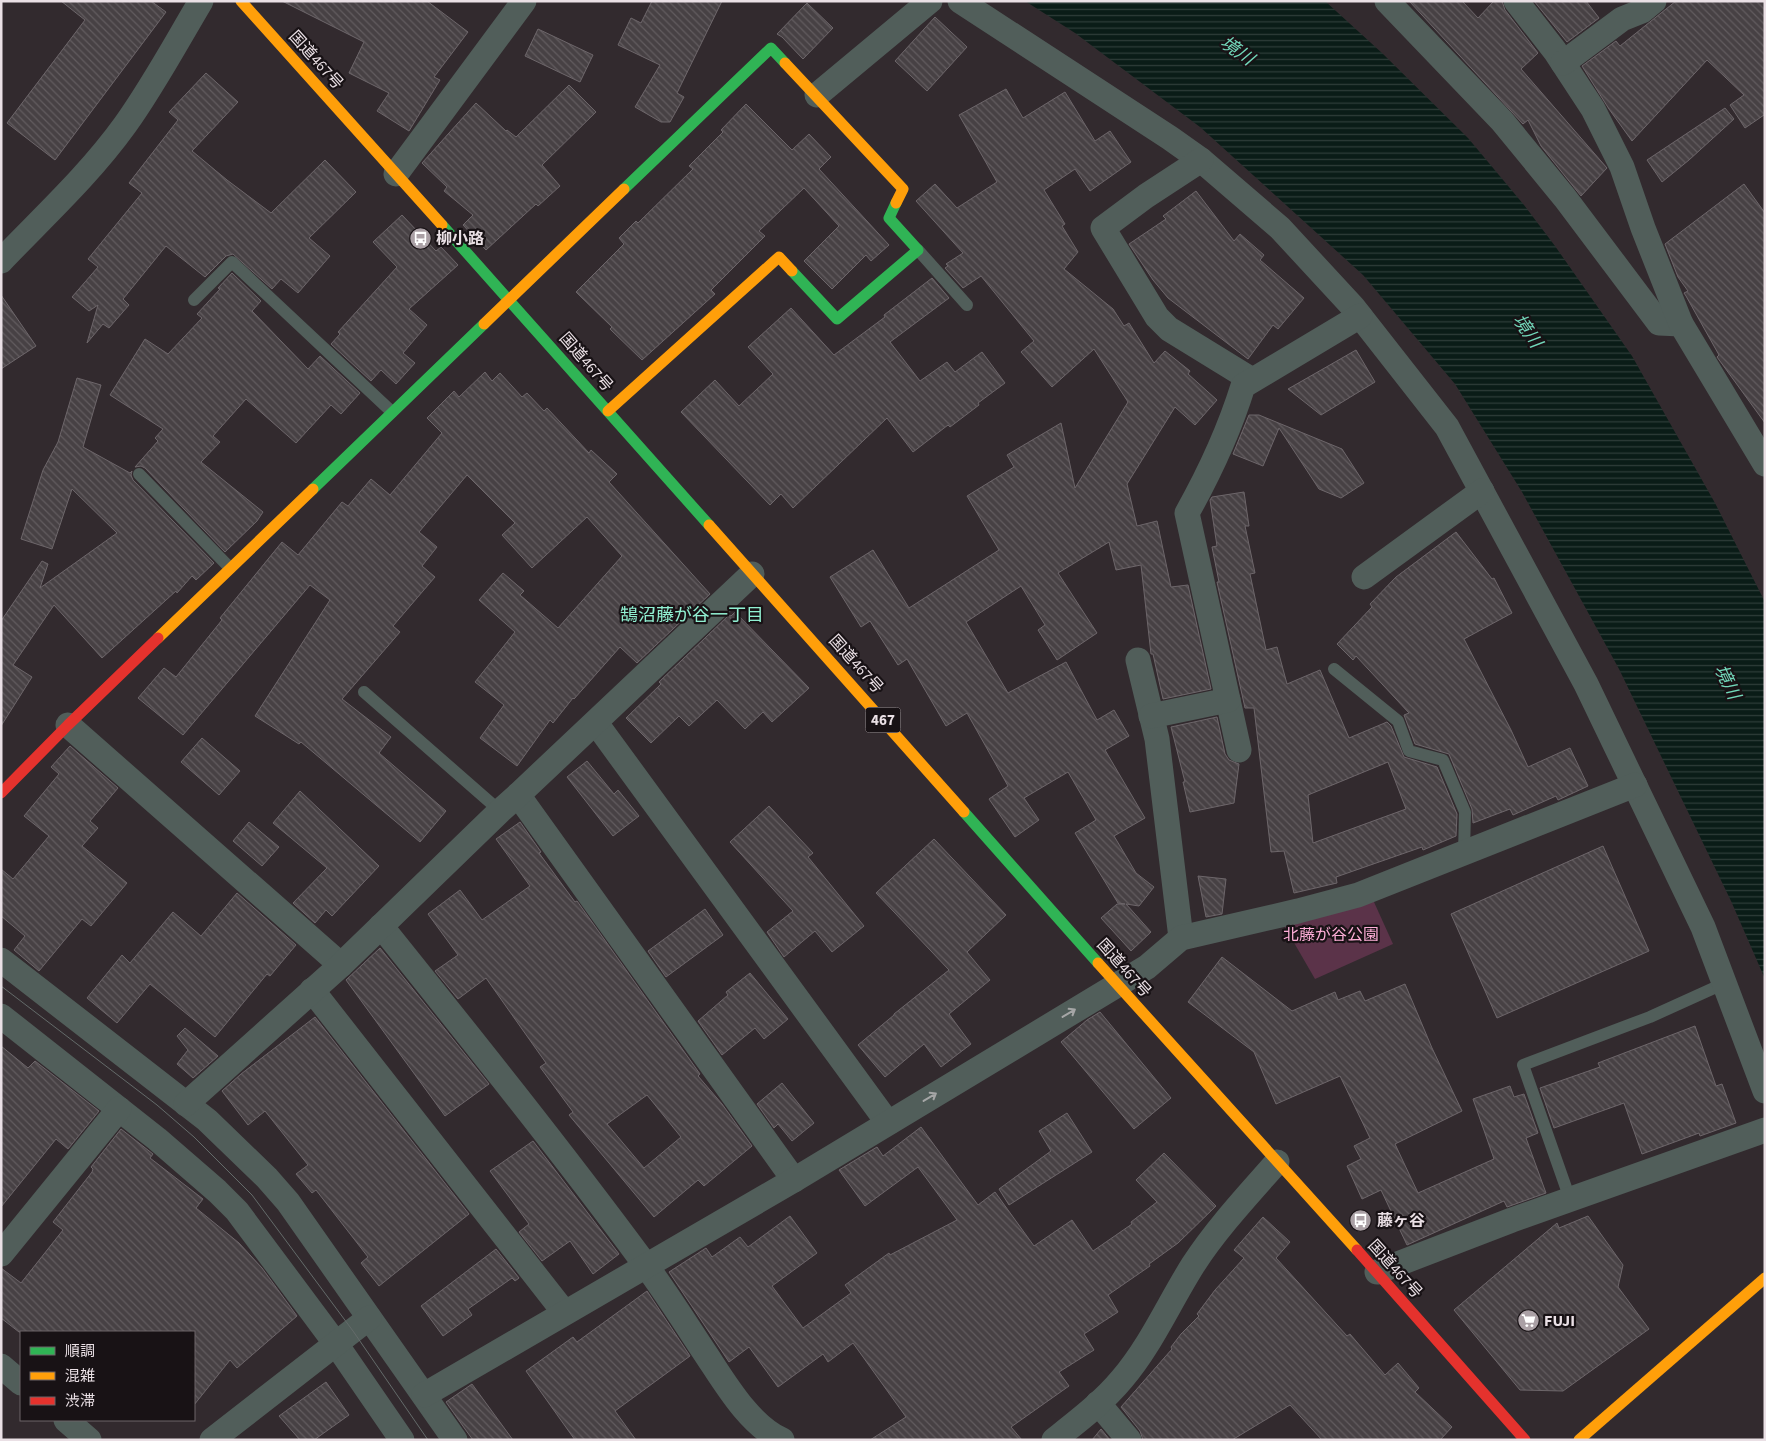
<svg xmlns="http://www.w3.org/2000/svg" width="1766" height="1441" font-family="'Source Sans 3','Noto Sans JP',sans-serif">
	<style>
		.park { fill: #5b3349 }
		.water { fill: url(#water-rules) }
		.building { fill: url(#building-back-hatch); stroke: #6d666a; fill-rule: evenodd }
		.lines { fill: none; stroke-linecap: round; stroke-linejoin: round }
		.lane { stroke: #515e5a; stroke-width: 12 }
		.street { stroke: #515e5a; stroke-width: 25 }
		.fast { stroke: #30b455; stroke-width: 11 }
		.slow { stroke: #ff9f0a; stroke-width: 11 }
		.jam { stroke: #e5322d; stroke-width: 11 }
		.tram { stroke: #646b6a; stroke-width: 1 }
		.oneway { stroke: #a5a6a6 }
		.labels { text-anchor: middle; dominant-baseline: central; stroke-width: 4.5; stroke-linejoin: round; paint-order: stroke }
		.shield { fill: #181215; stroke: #aba2a7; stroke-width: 1 }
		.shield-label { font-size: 15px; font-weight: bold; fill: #eae0e5 }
		.street-label { font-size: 16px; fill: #eae0e5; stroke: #181215 }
		.poi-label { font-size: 16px; font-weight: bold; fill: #eae0e5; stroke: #181215; text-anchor: start }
		.park-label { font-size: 16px; fill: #fdaed7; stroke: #181215 }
		.water-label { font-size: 18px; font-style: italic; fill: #72d8ba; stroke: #181215 }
		.neighbourhood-label { font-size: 18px; fill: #91f0d2; stroke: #181215 }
	</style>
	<defs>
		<pattern id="water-rules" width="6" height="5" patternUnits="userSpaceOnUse" patternTransform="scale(1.25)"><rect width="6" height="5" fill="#0a1c17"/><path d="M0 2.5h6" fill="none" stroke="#2e3d39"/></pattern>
		<pattern id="building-back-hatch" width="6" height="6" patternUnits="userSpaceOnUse" patternTransform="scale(1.25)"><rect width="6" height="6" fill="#474144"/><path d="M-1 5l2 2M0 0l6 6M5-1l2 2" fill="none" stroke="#625c5f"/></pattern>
	</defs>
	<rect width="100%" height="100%" fill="#322a2e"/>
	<polygon class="park" points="1369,891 1393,944 1315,979 1278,915"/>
	<polygon class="water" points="1025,1 1325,1 1382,53 1468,138 1524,205 1555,246 1632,356 1715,503 1765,602 1765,979 1731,901 1619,669 1522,492 1455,384 1363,275 1200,127 1075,33"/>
	<g class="building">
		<polygon points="61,1 151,1 166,12 55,160 7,123 85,20"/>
		<polygon points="282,1 427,1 468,32 434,77 440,80 409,131 377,111 389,93 349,73 364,42"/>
		<polygon points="652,1 722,1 677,93 684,97 670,122 661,122 635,107 660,65 618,45 631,18 641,23"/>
		<polygon points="1409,1 1462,1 1478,18 1494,1 1502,1 1505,10 1538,53 1521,69 1607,168 1581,196 1541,146 1528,120 1523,124"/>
		<polygon points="1534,1 1586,1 1599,18 1567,42"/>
		<polygon points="1676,1 1765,1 1765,116 1764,115 1745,128 1730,105 1744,95 1707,60 1632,141 1609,109 1582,66 1616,41 1620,46"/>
		<polygon points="807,3 833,28 803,59 782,37 777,34"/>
		<polygon points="935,17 967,47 927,91 895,61"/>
		<polygon points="538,29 593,55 580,82 525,56"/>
		<polygon points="206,73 238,102 192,151 227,180 271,213 325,160 356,192 309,238 330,256 298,293 281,279 272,289 233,254 226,256 205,277 166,246 123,299 129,305 109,328 103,324 87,343 98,305 89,311 72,297 98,267 88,259 142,193 129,183 178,120 169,112"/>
		<polygon points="569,85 596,112 542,165 560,186 538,206 536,204 486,250 463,225 473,215 444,191 447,187 422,163 476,103 506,131 507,130 516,137"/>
		<polygon points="1006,89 1023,118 1065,92 1095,141 1110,131 1131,162 1090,191 1075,169 1044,190 1065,224 1062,226 1078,252 1064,269 1113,309 1124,326 1129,323 1154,363 1165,351 1190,371 1188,374 1217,400 1195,425 1175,407 1127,484 1137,526 1157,521 1171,587 1188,585 1211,689 1163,699 1153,654 1151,654 1141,565 1116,570 1109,542 1058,573 1097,633 1057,660 1038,630 1045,625 1021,586 966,622 1008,693 1066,662 1097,720 1114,710 1129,736 1105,750 1145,818 1114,836 1136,873 1154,887 1139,906 1126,904 1151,932 1131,951 1101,918 1117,904 1125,904 1118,903 1075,833 1096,820 1068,772 1024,798 1039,820 1015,837 989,799 1008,786 967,713 946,726 907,659 898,665 870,621 861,627 830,577 873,550 909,608 999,550 967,496 1014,467 1007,455 1061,423 1075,488 1128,402 1094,349 1052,387 1021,352 1034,341 981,276 963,288 945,268 948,266 946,264 963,253 916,201 935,184 957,208 997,182 959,115"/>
		<polygon points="746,104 792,150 809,134 831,157 819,169 889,245 871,261 866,255 832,289 804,261 839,226 804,188 759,231 765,236 711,290 715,294 642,360 610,329 612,327 576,292 624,244 619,238 636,221 638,223 693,169 689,166 723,132 721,130"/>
		<polygon points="1725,108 1734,119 1689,160 1662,182 1647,160"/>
		<polygon points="1744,184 1765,213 1765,423 1717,357 1719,355 1686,296 1684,293 1688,291 1678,277 1665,244"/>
		<polygon points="1196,191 1234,241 1240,234 1264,255 1260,260 1304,298 1278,329 1273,325 1248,359 1168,298 1153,280 1129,244 1166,219 1163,216"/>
		<polygon points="402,215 436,251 441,247 458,265 409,309 427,325 403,353 415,363 396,384 381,370 371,381 331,344 340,334 338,332 397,267 373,242"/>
		<polygon points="232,273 261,301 252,311 308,369 320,356 360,393 341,414 331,405 296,443 246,399 213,436 220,442 201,462 263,512 257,521 225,552 145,468 141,466 135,467 158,441 155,438 163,429 110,395 145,339 168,354 202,318 197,314 220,289 218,288"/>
		<polygon points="932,278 949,298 890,342 920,381 947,362 955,372 982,352 1005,383 978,403 979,405 950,427 948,425 913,452 887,418 793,508 781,494 770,505 681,412 715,380 739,406 773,374 748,347 791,308 834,355 885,317 884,315"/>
		<polygon points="1,295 36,346 1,369"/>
		<polygon points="1356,350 1375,382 1321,415 1288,389"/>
		<polygon points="485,372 492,381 500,373 522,397 527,393 544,411 547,408 589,453 591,450 617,474 609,482 710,594 637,663 620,647 574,699 573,698 553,723 550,720 517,766 480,738 504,705 475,682 515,632 479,600 503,573 524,591 520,595 558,628 622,556 587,517 532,568 502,535 515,523 467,475 419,532 437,547 422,566 435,577 393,626 400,632 342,699 391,737 379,753 446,811 420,842 301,742 299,744 255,716 330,600 310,585 183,735 138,698 164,668 176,677 222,620 220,618 282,542 298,555 342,502 348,506 371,479 390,495 442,433 427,418 454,391 459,397"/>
		<polygon points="77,378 101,385 83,447 130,473 132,471 131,475 133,480 214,563 196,580 192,576 177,593 176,591 102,658 54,605 13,665 32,677 1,726 1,621 42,561 48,564 40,588 117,533 72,489 52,549 21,539 43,470 58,442"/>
		<polygon points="1249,415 1259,415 1342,449 1364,483 1341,498 1319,489 1279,428 1263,466 1233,454"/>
		<path d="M1244,492L1249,526H1245L1255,573L1250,574L1266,650L1277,647L1287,684L1320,670L1349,738L1387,722L1391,726L1404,757L1437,767L1457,814L1456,836L1423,850L1422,847L1336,877L1337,883L1294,893L1284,851L1271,852L1254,708H1245L1217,582H1219L1212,547L1217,546L1210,500L1212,497ZM1388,762L1406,809L1313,843L1308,795Z"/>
		<polygon points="1456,532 1492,579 1494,578 1512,613 1464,639 1511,730 1528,767 1570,748 1588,786 1558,800 1556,796 1513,815 1510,809 1473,823 1472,809 1449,754 1415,744 1404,715 1409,713 1356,656 1353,660 1337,644 1372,607 1370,604 1396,577"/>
		<polygon points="735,612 809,688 772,722 763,712 745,729 717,700 689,726 679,716 651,743 626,718 661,684 659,682 729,615 731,616"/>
		<polygon points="1217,717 1225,754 1229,760 1239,764 1234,803 1190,812 1183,782 1185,782 1171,727"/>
		<polygon points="202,738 240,771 219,795 181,762"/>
		<polygon points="70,746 118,788 90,821 98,828 82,846 127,883 91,926 82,919 39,971 14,950 25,936 1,916 1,869 13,879 49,836 24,816 59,774 51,767"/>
		<polygon points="587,761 614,794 618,790 639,816 613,836 567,777"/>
		<polygon points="300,791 379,866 332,916 326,910 315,923 293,903 327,868 273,823"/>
		<polygon points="769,806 813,853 808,857 864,926 832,952 815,931 784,957 767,932 793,911 730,842"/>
		<polygon points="249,822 279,847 262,866 233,841"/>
		<path d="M520,822L541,852L539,853L575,902L577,901L700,1074L698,1076L722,1104L752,1146L704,1186L698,1180L654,1217L569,1115L573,1112L540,1067L546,1063L486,978L458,999L435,971L458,955L428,914L460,890L482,920L530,886L496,839ZM647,1095L681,1137L644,1168L607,1124Z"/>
		<polygon points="934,839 1006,915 967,952 990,980 949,1014 971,1044 941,1067 924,1044 885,1077 858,1045 894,1015 894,1014 949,970 876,893"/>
		<polygon points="1603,846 1649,951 1497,1018 1451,914"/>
		<polygon points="1198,876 1226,879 1222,914 1206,917"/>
		<polygon points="237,893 296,945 270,976 267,974 215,1037 150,984 117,1023 87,998 122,955 130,963 173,912 201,936"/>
		<polygon points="705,909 723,935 666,977 648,951"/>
		<polygon points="380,948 489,1084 445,1116 346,980"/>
		<polygon points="1222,957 1292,1011 1335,992 1338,1000 1360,991 1365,1001 1405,984 1432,1048 1462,1111 1395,1144 1418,1193 1494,1159 1473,1099 1510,1086 1514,1097 1524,1094 1538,1133 1526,1138 1546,1193 1507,1207 1504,1201 1407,1245 1381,1190 1362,1199 1347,1166 1361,1159 1354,1146 1370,1138 1340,1076 1276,1104 1254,1052 1188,1002"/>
		<polygon points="750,973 788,1019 764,1039 755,1028 722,1055 698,1021 728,995 726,992"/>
		<polygon points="1100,1012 1171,1098 1134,1129 1061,1042 1087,1020"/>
		<polygon points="315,1017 469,1214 379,1286 361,1263 368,1257 316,1190 312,1193 296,1174 308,1165 265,1111 248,1125 222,1091 241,1074"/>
		<polygon points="1695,1026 1716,1086 1722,1084 1736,1123 1700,1136 1699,1133 1642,1154 1624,1103 1554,1128 1540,1088 1600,1067 1598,1063"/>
		<polygon points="185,1028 218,1056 193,1078 177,1064 188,1050 177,1036"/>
		<polygon points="1,1046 28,1068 35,1061 99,1111 68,1149 56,1139 1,1207"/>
		<polygon points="782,1083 814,1123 792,1141 778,1124 774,1128 757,1104"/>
		<polygon points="1067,1113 1092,1152 1009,1205 999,1189 1051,1151 1039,1131"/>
		<polygon points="921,1127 978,1205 995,1192 1034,1246 1072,1220 1093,1251 1132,1224 1131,1222 1157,1202 1136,1180 1164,1153 1216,1206 1178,1243 1149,1264 1150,1266 1108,1295 1118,1312 1084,1334 1094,1350 1059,1372 1069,1386 1011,1427 1022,1440 870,1440 906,1417 853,1343 828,1362 823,1354 778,1387 749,1347 729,1362 669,1272 706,1248 712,1257 740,1237 748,1247 790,1216 817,1253 772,1286 803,1328 851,1293 845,1285 889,1253 890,1255 957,1220 918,1167 865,1206 839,1170 877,1147 883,1156"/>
		<polygon points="121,1129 153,1154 150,1158 203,1199 196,1208 239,1243 262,1268 297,1316 237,1368 230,1360 194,1405 194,1332 19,1332 1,1318 1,1268 21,1283 63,1230 53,1222 92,1172 93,1169 91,1167"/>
		<polygon points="533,1141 619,1254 593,1274 570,1241 542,1261 519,1232 529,1224 490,1171"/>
		<polygon points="1588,1216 1623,1265 1618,1287 1649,1329 1563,1391 1520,1390 1454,1310 1557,1223 1559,1228"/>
		<polygon points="1263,1217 1290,1242 1276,1258 1347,1336 1350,1334 1385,1375 1398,1363 1419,1388 1415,1392 1452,1427 1440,1440 1322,1440 1290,1405 1232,1440 1143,1440 1140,1431 1121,1407 1172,1349 1171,1347 1181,1334 1199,1316 1197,1314 1215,1290 1244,1258 1234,1250"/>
		<polygon points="496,1249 519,1278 515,1281 512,1278 468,1309 472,1315 443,1336 421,1306"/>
		<polygon points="647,1291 690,1356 615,1411 636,1440 575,1440 526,1371 573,1337 577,1342"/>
		<polygon points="326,1382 349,1415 314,1440 300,1440 279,1416"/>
		<polygon points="472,1384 513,1440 473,1440 465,1429 446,1402"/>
		<polygon points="1101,1429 1110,1440 1092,1440"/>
	</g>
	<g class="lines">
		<g class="lane">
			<polyline points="918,250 967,305"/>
			<polyline points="194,300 232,262 392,412"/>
			<polyline points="139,474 230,568"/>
			<polyline points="1334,669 1398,721 1409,751 1443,760 1465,812 1464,854"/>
			<polyline points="364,692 500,811"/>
			<polyline points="1570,1199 1523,1065 1650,1017 1725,983"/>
		</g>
		<g class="street">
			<polyline points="960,1 1170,138 1201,160 1280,228 1353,307 1447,427 1586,684 1703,927 1765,1091"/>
			<polyline points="1387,1 1502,121 1565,198 1659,323 1681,324"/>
			<polyline points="1516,1 1555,51 1593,109 1622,167 1643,228 1681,324 1765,464"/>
			<polyline points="1563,63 1622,19 1642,11 1654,1"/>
			<polyline points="817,95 930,1"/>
			<polyline points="1201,160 1146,196 1103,228 1157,317 1169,329 1252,380"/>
			<polyline points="396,174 524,1"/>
			<path d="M1,261C43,217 89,175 125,125C153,86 176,43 201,1"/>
			<polyline points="1364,577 1482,491"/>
			<polyline points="1138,660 1157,739 1181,938"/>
			<polyline points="1228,700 1239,750"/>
			<path d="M1151,716L1228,700L1187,513C1210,472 1229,431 1243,386L1360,316"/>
			<polyline points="596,723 888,1123"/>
			<polyline points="68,725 341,965"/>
			<polyline points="518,795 794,1180"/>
			<path d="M381,926C470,1037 559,1148 644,1263C666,1292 685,1323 705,1353C725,1383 749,1425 782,1440"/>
			<polyline points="1,960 207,1120 267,1178 288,1202 455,1440"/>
			<polyline points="312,990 564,1312"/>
			<polyline points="1,1016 157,1139 217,1191 237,1211 336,1344 402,1440"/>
			<polyline points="186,1104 341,965 500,811 518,795 752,574"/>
			<polyline points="1,1254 119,1109"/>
			<polyline points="1377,1272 1512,1220 1765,1130"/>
			<polyline points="1,1366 21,1383"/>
			<polyline points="424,1395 794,1180 1147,967 1181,938 1298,911 1358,895 1635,785"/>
			<polyline points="1098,1403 1129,1440"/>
			<polyline points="66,1420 89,1440"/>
			<polyline points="212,1440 369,1318"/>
			<path d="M1054,1440C1078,1421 1103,1402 1122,1379C1151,1345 1169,1303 1193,1265C1217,1228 1248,1195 1277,1162"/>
		</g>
		<g class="fast">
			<polyline points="624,189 771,48 785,63"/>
			<polyline points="442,225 709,525"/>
			<polyline points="792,271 837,319 918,250 889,218 896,203"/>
			<polyline points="313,489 484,324"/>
			<polyline points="964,812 1098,963"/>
		</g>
		<g class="slow">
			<polyline points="241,1 442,225"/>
			<polyline points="785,63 903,189 896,203"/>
			<polyline points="484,324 624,189"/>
			<polyline points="608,411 779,257 792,271"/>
			<polyline points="709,525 964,812"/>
			<polyline points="158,638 313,489"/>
			<polyline points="1098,963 1357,1250"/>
			<polyline points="1579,1440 1765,1278"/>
		</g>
		<g class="jam">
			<polyline points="1,793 68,725 158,638"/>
			<polyline points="1357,1250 1525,1440"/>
		</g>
		<polyline class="tram" points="1,986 157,1105 194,1137 252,1195 353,1331 428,1440"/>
	</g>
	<defs><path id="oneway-shaft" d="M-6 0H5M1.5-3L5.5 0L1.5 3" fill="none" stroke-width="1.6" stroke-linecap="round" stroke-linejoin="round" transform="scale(1.25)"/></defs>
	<g class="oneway">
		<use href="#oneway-shaft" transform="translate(1069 1013) rotate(-31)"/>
		<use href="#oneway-shaft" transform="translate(930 1097) rotate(-31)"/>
	</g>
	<defs>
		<symbol id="bus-disc" viewBox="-11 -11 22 22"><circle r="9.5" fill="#aaa0a5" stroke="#181215"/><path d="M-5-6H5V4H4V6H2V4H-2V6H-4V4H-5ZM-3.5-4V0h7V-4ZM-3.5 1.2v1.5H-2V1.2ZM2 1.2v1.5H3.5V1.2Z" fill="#fff"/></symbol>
		<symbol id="supermarket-disc" viewBox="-11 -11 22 22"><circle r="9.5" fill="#aaa0a5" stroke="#181215"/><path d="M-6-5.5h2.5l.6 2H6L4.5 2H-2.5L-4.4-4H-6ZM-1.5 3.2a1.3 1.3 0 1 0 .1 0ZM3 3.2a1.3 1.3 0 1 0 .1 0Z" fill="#fff"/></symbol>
	</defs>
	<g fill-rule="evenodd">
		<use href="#bus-disc" x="408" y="226" width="25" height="25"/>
		<use href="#bus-disc" x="1348" y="1208" width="25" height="25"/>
		<use href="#supermarket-disc" x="1516" y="1308" width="25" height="25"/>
	</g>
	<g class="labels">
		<rect class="shield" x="865.5" y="707.5" width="35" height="25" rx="4"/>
		<g class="shield-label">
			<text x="883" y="720">467</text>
		</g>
		<g class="street-label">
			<text transform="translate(316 60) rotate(48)">国道467号</text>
			<text transform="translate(586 362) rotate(49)">国道467号</text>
			<text transform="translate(856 664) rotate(48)">国道467号</text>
			<text transform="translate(1124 968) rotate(48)">国道467号</text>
			<text transform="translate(1395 1269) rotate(48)">国道467号</text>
		</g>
		<g class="poi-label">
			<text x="436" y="239">柳小路</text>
			<text x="1377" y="1221">藤ヶ谷</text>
			<text x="1544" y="1321">FUJI</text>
		</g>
		<g class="park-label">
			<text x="1331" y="935">北藤が谷公園</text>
		</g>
		<g class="water-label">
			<text transform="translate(1237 51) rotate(35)">境川</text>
			<text transform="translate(1527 331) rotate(55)">境川</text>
			<text transform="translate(1727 682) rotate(64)">境川</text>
		</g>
		<g class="neighbourhood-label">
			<text x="692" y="615">鵠沼藤が谷一丁目</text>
		</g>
	</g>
	<rect width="1766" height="1441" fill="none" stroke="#eae0e5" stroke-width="5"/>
	<rect x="20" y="1331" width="175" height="90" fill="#181215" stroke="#6c6468"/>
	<rect x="30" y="1347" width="25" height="8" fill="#30b455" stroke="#6c6468"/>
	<text x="65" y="1356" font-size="15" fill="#eae0e5">順調</text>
	<rect x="30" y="1372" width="25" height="8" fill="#ff9f0a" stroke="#6c6468"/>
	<text x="65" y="1381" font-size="15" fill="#eae0e5">混雑</text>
	<rect x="30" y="1397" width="25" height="8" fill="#e5322d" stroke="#6c6468"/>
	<text x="65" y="1406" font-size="15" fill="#eae0e5">渋滞</text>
</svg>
